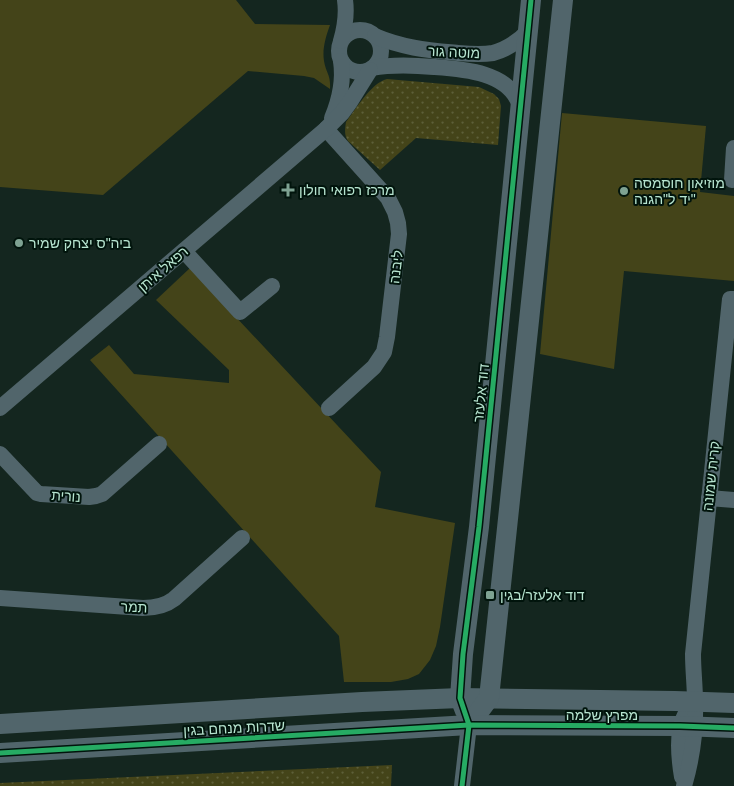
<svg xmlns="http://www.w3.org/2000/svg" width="734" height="786" font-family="Arial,Heebo,sans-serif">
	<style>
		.grass { fill: url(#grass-dots) }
		.park { fill: #444419 }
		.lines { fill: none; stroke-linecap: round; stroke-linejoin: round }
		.minor { stroke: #51656b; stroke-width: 16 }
		.tertiary { stroke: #51656b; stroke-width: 20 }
		.cycleway-casing { stroke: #01140c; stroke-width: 8 }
		.cycleway { stroke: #26ab63; stroke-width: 5 }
		.poi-dot { fill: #7ea292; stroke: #01140c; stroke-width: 2 }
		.labels { text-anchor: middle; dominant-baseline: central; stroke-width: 4; stroke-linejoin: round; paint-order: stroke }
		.street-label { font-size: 14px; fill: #b7e5d0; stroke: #01140c }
		.poi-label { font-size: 14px; fill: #b7e5d0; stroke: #01140c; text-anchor: start }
	</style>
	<defs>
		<pattern id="grass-dots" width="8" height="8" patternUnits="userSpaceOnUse" patternTransform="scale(1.25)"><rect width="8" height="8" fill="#444419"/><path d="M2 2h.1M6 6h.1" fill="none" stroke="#5d5f39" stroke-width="1.8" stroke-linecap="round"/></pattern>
	</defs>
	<rect width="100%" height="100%" fill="#14261f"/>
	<g class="grass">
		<path d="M387,79L479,87L494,94L499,99L501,106L498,145L416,138L380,170L348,141C344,135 345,129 346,122C356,109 371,83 387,79Z"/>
		<polygon points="392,765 391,786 0,786 0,783"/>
	</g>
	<g class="park">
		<path d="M0,0H236L255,24L330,25C326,36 322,49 324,61C326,73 331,75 330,89L314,78L304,76L248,71L103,195L0,187Z"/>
		<polygon points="562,113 706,126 700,192 734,196 734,281 624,271 614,369 540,354"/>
		<polygon points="190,268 381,472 375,507 455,523 440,627 436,646 430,660 419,674 408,679 391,682 344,682 339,636 90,360 109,345 134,374 229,383 229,370 156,300"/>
	</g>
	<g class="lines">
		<g class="minor">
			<circle cx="360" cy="51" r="21"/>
			<path d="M375,36C403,48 428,50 458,53C469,54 481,55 493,53C507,49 519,41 528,31"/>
			<path d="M341,41C345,27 347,14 345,0"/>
			<path d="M372,68C393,64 413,65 434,67C463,69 510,72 520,106"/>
			<path d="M332,118C340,99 344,81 341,61"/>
			<polyline points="326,129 388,198 395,212 398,223 399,234 387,337 384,352 374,367 329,408"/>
			<polyline points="732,180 734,148"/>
			<polyline points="184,251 240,312 272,286"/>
			<polyline points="0,408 326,129 342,113 350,102 370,70"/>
			<polyline points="0,454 37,493 41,494 89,497 96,496 102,494 159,444"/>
			<polyline points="709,498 734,500"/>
			<path d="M0,598L143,608C155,608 165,606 174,599L242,538"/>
			<path d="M682,777C679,759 676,731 685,715"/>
			<polyline points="462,786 469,725"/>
			<path d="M684,786C692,759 696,730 695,701C695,686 693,670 693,654L730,299H734"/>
		</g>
		<g class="tertiary">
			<polyline points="465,711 460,698 463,654 479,527 531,0"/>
			<polyline points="0,724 362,702 460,698 675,701 734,703"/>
			<polyline points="469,725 489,698 563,0"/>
			<polyline points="0,753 469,725 680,726 734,728"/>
		</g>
		<defs>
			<g id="cycleway">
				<polyline points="0,753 469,725 680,726 734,728"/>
				<polyline points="462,786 469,725 460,698 463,654 479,527 531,0"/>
			</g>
		</defs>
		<use href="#cycleway" class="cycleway-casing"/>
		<use href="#cycleway" class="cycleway"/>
	</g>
	<g class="poi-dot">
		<path d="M285.5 182.5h5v5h5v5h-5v5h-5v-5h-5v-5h5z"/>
		<circle cx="624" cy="191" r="5"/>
		<circle cx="19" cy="243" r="5"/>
		<rect x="485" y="590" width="10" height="10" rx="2.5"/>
	</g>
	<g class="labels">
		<g class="street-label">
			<text transform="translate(454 52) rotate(3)">מוטה גור</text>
			<text transform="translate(396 267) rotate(-83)">ליבנה</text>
			<text transform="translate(163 269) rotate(-41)">רפאל איתן</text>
			<text transform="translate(481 393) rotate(-84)">דוד אלעזר</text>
			<text transform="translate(711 476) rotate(-84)">קרית שמונה</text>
			<text transform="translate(66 496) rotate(4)">נורית</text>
			<text transform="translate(134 607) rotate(2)">תמר</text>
			<text x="602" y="715">מפרץ שלמה</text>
			<text transform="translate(234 728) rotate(-3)">שדרות מנחם בגין</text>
		</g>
		<g class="poi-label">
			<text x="634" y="183">מוזיאון חוסמסה<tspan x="634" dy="16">יד ל"הגנה"</tspan></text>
			<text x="299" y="190">מרכז רפואי חולון</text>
			<text x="29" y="243">ביה"ס יצחק שמיר</text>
			<text x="500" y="595">דוד אלעזר/בגין</text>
		</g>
	</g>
</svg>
